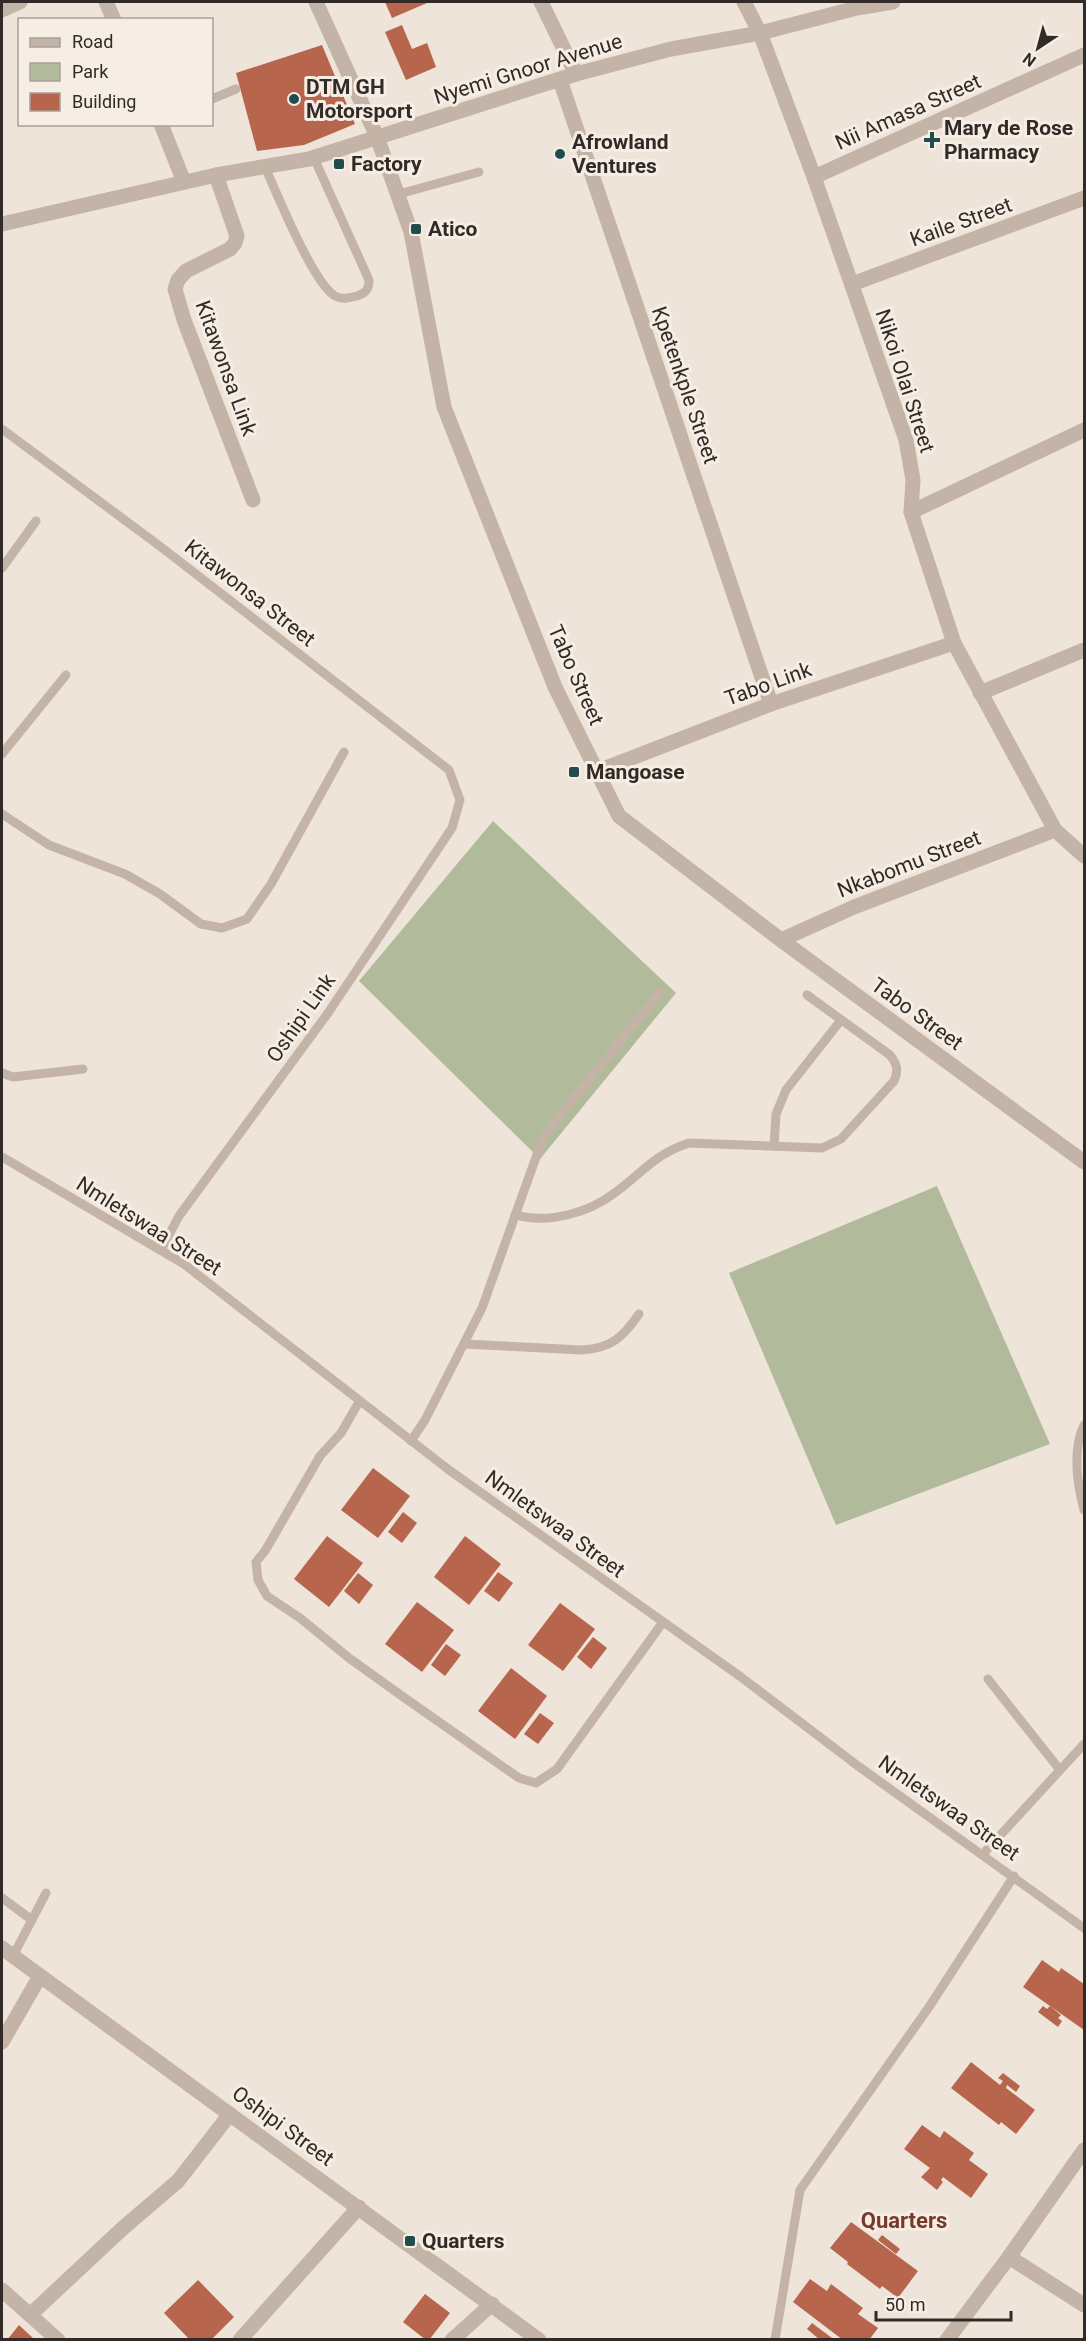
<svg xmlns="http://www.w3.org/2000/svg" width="1086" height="2341" font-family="Roboto,sans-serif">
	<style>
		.green { fill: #b1bb9b }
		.building { fill: #b8654d }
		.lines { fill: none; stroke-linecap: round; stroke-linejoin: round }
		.service { stroke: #c4b4a7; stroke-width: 9 }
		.minor { stroke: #c4b4a7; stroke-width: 15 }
		.tertiary { stroke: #c4b4a7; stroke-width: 15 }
		.poi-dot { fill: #214c4e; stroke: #f6eee5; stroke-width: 2 }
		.labels { text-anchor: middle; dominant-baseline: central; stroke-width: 6; stroke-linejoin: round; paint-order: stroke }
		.street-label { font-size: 21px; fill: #322a26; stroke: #f6eee5 }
		.poi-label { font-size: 21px; font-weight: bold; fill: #322a26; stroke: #f6eee5; text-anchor: start }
		.neighbourhood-label { font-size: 22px; font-weight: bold; fill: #773a29; stroke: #f6eee5 }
	</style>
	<rect width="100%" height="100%" fill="#eee4d9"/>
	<g class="green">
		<polygon points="493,821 676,993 540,1159 359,981"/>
		<polygon points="937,1186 1050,1444 836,1525 729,1273"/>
	</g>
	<g class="building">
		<polygon points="385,2 426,2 427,3 392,18"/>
		<polygon points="402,25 412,49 427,43 436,67 406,80 385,32"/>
		<polygon points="322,45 355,124 304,145 257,151 236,73"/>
		<polygon points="373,1468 410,1496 378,1538 341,1510"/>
		<polygon points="403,1512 417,1523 402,1543 388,1532"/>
		<polygon points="327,1536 363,1563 329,1607 294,1579"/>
		<polygon points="465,1536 501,1564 469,1605 434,1577"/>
		<polygon points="498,1572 513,1583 499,1602 484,1591"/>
		<polygon points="358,1573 373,1585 359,1604 344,1591"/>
		<polygon points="417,1602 454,1630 422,1672 385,1644"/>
		<polygon points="560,1603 595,1629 563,1671 528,1645"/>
		<polygon points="593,1637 607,1648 591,1669 577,1657"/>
		<polygon points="446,1644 461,1655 445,1676 431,1665"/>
		<polygon points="511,1668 547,1696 515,1739 478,1711"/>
		<polygon points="540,1713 554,1723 538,1744 524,1734"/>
		<polygon points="1042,1960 1059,1972 1061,1968 1084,1984 1084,2030 1023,1987"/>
		<polygon points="1043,2006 1047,2009 1050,2006 1061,2015 1058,2018 1062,2021 1058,2027 1038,2012"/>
		<polygon points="971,2062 1000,2085 1003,2081 998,2078 1003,2073 1020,2086 1016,2092 1007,2085 1006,2088 1035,2110 1016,2134 1001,2122 999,2125 951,2088"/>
		<polygon points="922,2125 940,2138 944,2131 974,2153 969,2160 988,2174 971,2198 943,2177 941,2180 943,2182 937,2190 921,2177 930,2168 904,2149"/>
		<polygon points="851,2222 918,2271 898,2298 882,2286 880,2289 847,2264 848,2262 830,2248"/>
		<polygon points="882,2235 900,2249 896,2254 878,2240"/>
		<polygon points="810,2279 827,2291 831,2284 863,2308 858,2314 878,2328 869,2340 843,2340 793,2302"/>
		<polygon points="198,2280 234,2317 211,2340 190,2340 164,2313"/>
		<polygon points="425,2294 450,2313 429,2340 426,2340 403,2322"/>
		<polygon points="812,2323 832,2338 831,2340 820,2340 807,2329"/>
		<polygon points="19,2325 35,2340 7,2340"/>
	</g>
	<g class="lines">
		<g class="service">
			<polyline points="212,99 236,89"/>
			<path d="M265,167C277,194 313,283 335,296C342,300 349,298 357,296C366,293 369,289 369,280L314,158"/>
			<polyline points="399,194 479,172"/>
			<polyline points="2,429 161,547 449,770 460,800 452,828 328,1013 179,1216 161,1250"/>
			<polyline points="2,568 36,521"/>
			<polyline points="2,754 66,675"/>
			<polyline points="2,814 49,845 125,874 160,894 201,924 222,928 247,919 271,884 344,752"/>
			<polyline points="2,1073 13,1077 83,1069"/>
			<polyline points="774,1146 776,1114 786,1090 841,1020"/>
			<polyline points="2,1157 184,1264 449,1470 741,1677 858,1766 1084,1928"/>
			<path d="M515,1215C549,1224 589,1213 616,1192C643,1172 655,1154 689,1143L822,1148L841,1139L894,1081C899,1070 897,1064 890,1055L807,995"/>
			<path d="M464,1344L582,1350C612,1348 623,1337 639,1314"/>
			<polyline points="359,1402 341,1433 320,1456 265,1551 256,1562 258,1580 267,1596 300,1618 349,1658 402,1696 519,1778 536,1783 557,1769 663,1622"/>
			<path d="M1084,1425C1072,1450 1077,1483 1084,1510"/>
			<polyline points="411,1441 425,1420 482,1308 544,1135 660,992"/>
			<polyline points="988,1679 1060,1770"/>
			<polyline points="983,1854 1084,1744"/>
			<polyline points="2,1898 32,1920"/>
			<polyline points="13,1956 46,1893"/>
			<polyline points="775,2340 800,2190 929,2007 1014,1876"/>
		</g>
		<g class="minor">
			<polyline points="106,2 114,20"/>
			<polyline points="316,2 377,137 411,232 444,407 555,687 619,816 781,940 1084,1162"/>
			<polyline points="541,2 576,74"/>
			<polyline points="744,2 760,33 857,8 893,2"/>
			<polyline points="2,10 20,2"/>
			<polyline points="560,80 771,704"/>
			<polyline points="161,124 184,182"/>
			<polyline points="216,175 237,236 235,243 230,249 186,271 178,280 175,289 184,320 253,500"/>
			<polyline points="814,177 906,440 913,480 911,512 954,643 1055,830 1084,856"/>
			<polyline points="852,284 1084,198"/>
			<polyline points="911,512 1084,430"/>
			<polyline points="980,693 1084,650"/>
			<polyline points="598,771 771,704 954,643"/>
			<polyline points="781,940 854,907 1055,830"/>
			<polyline points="2,1948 539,2340"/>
			<polyline points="2,2042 40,1976"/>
			<polyline points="1009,2257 1084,2305"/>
			<polyline points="2,2290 58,2340"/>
			<polyline points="30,2315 123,2228 178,2181 230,2114"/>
			<polyline points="240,2340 359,2207"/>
			<polyline points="452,2340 492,2304"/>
		</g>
		<g class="tertiary">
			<polyline points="2,224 216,175 309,159 576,74 671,49 760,33 814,177 1084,55"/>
			<polyline points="947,2340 1009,2257 1084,2150"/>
		</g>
	</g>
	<g class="poi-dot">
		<circle cx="294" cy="99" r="6"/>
		<path d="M929 131h6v6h6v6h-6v6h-6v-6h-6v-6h6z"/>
		<circle cx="560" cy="154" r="6"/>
		<rect x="333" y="158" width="12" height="12" rx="3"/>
		<rect x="410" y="223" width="12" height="12" rx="3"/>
		<rect x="568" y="766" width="12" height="12" rx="3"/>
		<rect x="404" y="2235" width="12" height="12" rx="3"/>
	</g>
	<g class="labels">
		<g class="street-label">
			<text transform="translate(528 69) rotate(-17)">Nyemi Gnoor Avenue</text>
			<text transform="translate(908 112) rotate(-24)">Nii Amasa Street</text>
			<text transform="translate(961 222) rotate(-20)">Kaile Street</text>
			<text transform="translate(226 368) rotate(70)">Kitawonsa Link</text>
			<text transform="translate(905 381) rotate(72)">Nikoi Olai Street</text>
			<text transform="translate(685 385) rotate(71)">Kpetenkple Street</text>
			<text transform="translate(250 593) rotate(38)">Kitawonsa Street</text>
			<text transform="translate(576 675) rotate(66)">Tabo Street</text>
			<text transform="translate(768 684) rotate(-20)">Tabo Link</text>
			<text transform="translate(909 864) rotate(-21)">Nkabomu Street</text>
			<text transform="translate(917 1014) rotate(36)">Tabo Street</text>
			<text transform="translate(301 1018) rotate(-55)">Oshipi Link</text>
			<text transform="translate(149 1226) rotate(32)">Nmletswaa Street</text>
			<text transform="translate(555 1524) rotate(36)">Nmletswaa Street</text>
			<text transform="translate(949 1808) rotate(35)">Nmletswaa Street</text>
			<text transform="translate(283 2126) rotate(36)">Oshipi Street</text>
		</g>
		<g class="poi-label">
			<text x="306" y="87">DTM GH<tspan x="306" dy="24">Motorsport</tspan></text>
			<text x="944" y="128">Mary de Rose<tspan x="944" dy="24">Pharmacy</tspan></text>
			<text x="572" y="142">Afrowland<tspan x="572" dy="24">Ventures</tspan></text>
			<text x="351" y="164">Factory</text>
			<text x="428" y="229">Atico</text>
			<text x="586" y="772">Mangoase</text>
			<text x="422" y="2241">Quarters</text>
		</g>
		<g class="neighbourhood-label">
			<text x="904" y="2220">Quarters</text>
		</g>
	</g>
	<rect width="1086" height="2341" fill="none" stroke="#322a26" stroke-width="6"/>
	<rect x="18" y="18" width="195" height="108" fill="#f6eee5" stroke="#a8a099" stroke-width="1.5"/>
	<rect x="30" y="38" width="30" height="9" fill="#c4b4a7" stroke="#a8a099" stroke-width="1.5"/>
	<text x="72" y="48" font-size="18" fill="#322a26">Road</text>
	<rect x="30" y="63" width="30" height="18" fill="#b1bb9b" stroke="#a8a099" stroke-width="1.5"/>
	<text x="72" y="78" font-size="18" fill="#322a26">Park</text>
	<rect x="30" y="93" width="30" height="18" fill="#b8654d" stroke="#a8a099" stroke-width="1.5"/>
	<text x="72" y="108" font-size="18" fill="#322a26">Building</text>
	<g transform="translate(1038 48) rotate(216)" stroke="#f6eee5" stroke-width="4.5" paint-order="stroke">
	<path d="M0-4.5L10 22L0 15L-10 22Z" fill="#322a26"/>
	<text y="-9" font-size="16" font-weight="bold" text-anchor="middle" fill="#322a26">N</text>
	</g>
	<path d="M876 2311v9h135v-9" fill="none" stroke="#322a26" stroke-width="3"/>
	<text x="885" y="2311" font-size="18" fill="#322a26" stroke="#f6eee5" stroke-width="4.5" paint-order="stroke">50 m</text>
</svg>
